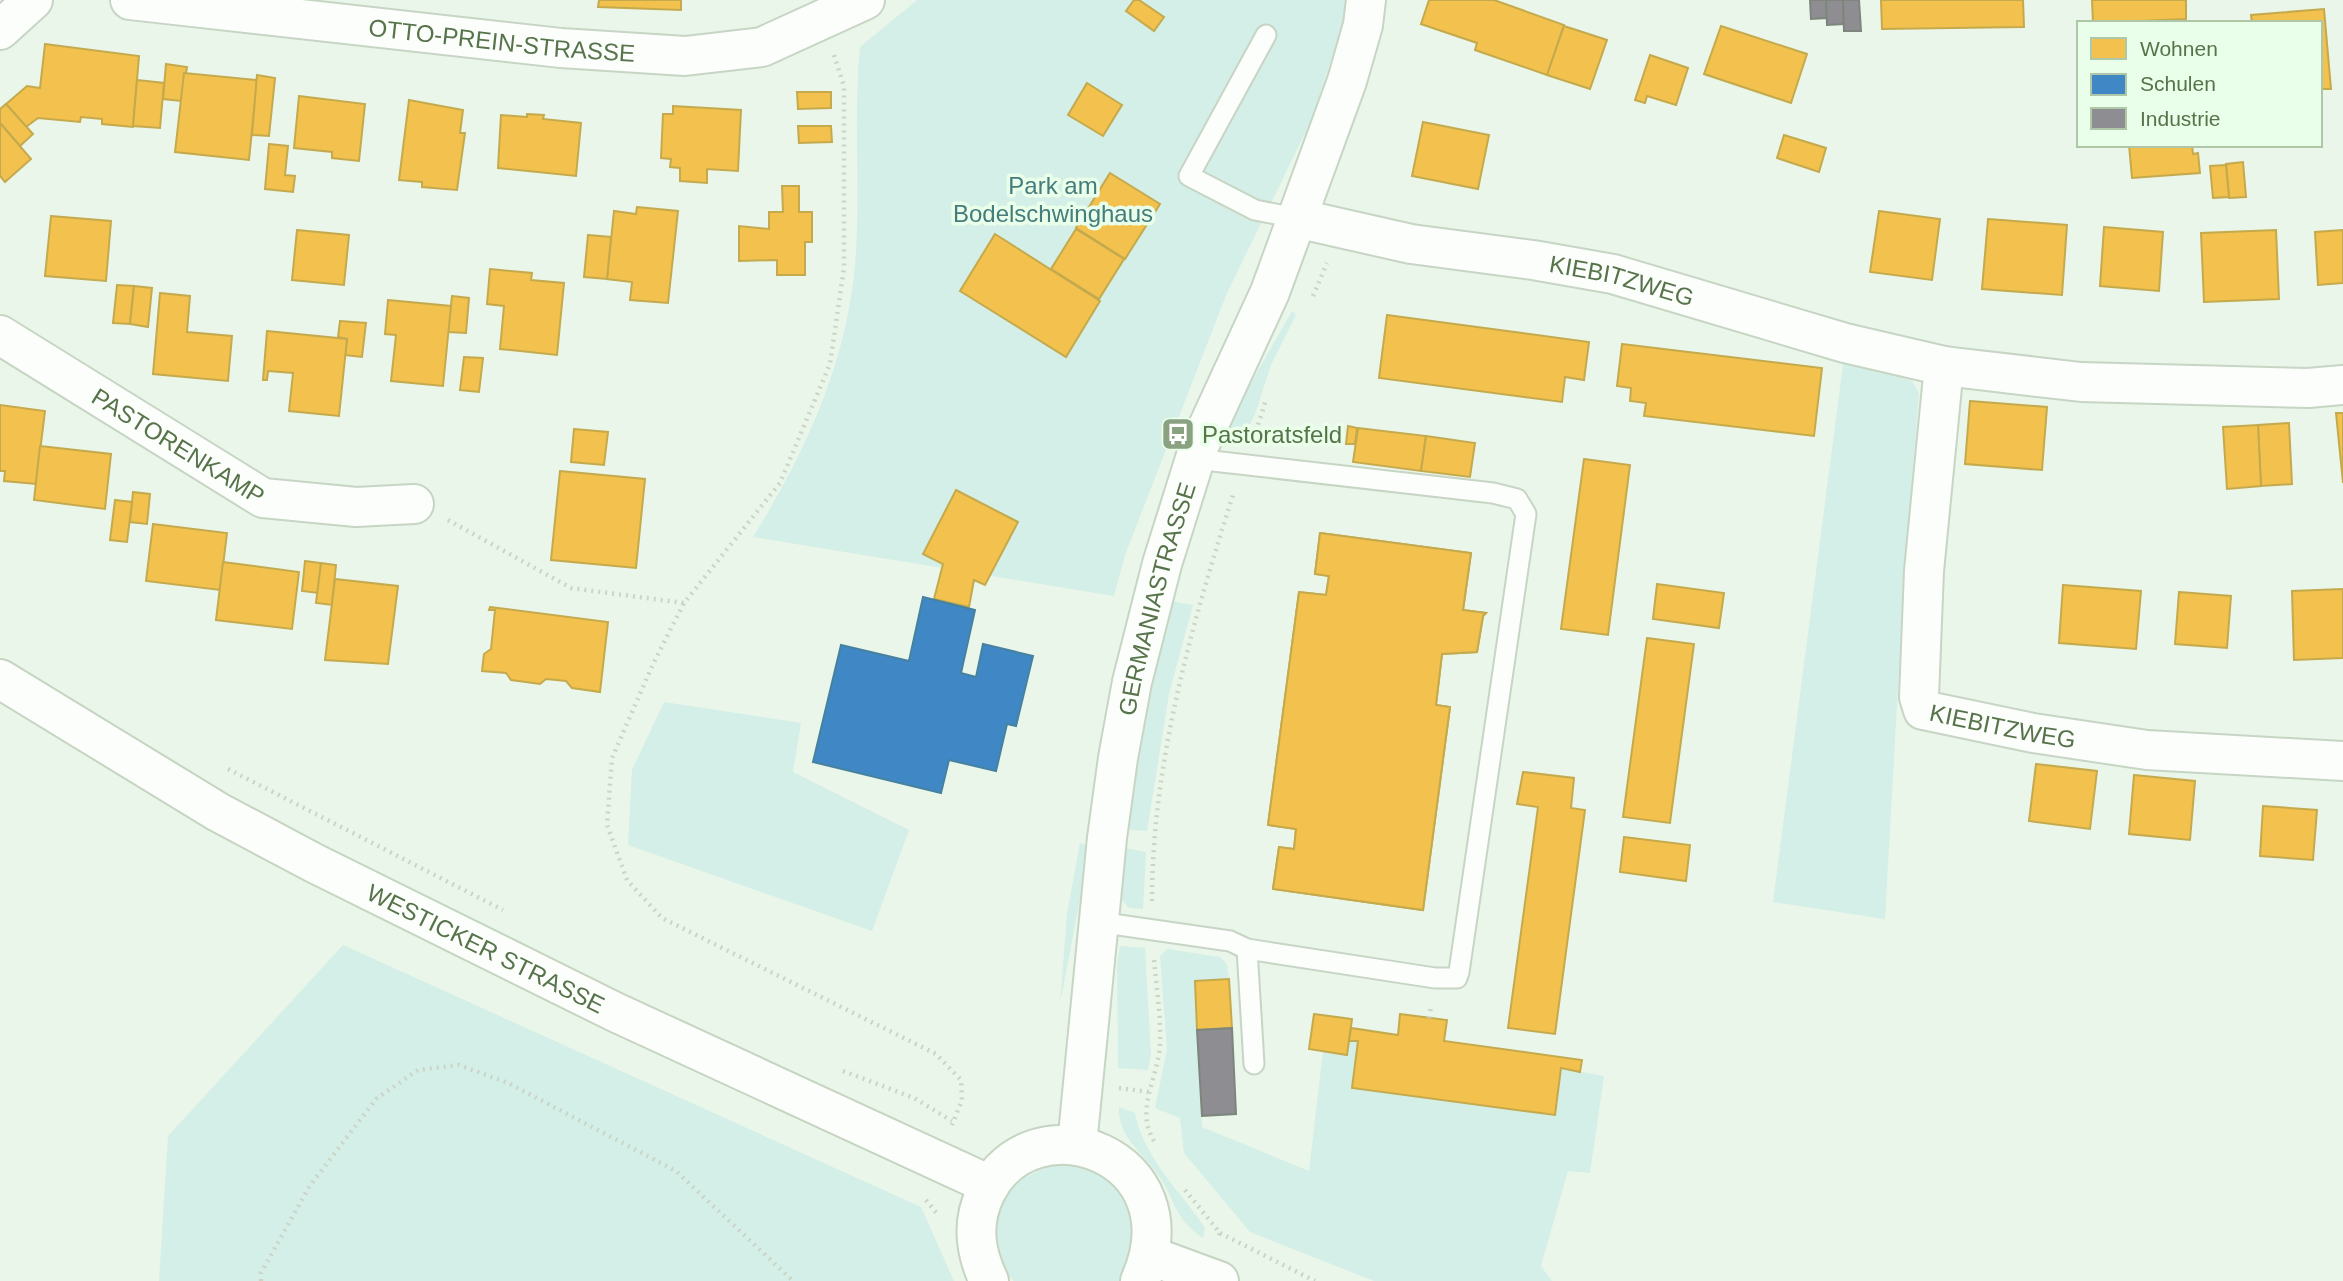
<svg xmlns="http://www.w3.org/2000/svg" width="2343" height="1281" font-family="Helvetica,sans-serif">
	<style>
		.green { fill: #d4efe7 }
		.homes { fill: #f2c14e; stroke: #c4aa4d; stroke-width: 2; fill-rule: evenodd }
		.schools { fill: #3f88c5; stroke: #4682a0; stroke-width: 2 }
		.industry { fill: #8d8d92; stroke: #7d857c; stroke-width: 2 }
		.lines { fill: none; stroke-linecap: round; stroke-linejoin: round }
		.lane-casing { stroke: #c7d5c4; stroke-width: 23 }
		.street-casing { stroke: #c7d5c4; stroke-width: 42 }
		.secondary-casing { stroke: #c6d4c2; stroke-width: 42 }
		.path { stroke: #cbd5c7; stroke-width: 4.5; stroke-dasharray: 2 5; stroke-linecap: butt }
		.lane { stroke: #fcfefc; stroke-width: 19 }
		.street { stroke: #fcfefc; stroke-width: 38 }
		.secondary { stroke: #fcfefc; stroke-width: 38 }
		.labels { text-anchor: middle; dominant-baseline: central; stroke-width: 7; stroke-linejoin: round; paint-order: stroke }
		.street-label { font-size: 24px; fill: #57734a; stroke: #eaffe9 }
		.park-label { font-size: 24px; fill: #457c7e; stroke: #eaffe9 }
		.poi-label { font-size: 24px; fill: #57734a; stroke: #eaffe9; text-anchor: start }
	</style>
	<rect width="100%" height="100%" fill="#eaf6e9"/>
	<g class="green">
		<path d="M917,0H1347L1346,15L1310,123L1227,293L1125,555L1114,596L753,537C805,453 846,365 855,265C861,193 853,119 860,47Z"/>
		<polygon points="1292,311 1296,315 1271,365 1255,414 1241,443 1229,433 1227,425"/>
		<polygon points="1844,357 1912,381 1919,393 1904,579 1885,919 1773,902"/>
		<polygon points="1171,601 1193,605 1169,694 1147,831 1123,829 1144,714"/>
		<polygon points="664,702 801,723 793,772 909,830 872,931 628,845 632,770"/>
		<polygon points="1080,843 1090,846 1060,1004 1067,914"/>
		<polygon points="1119,847 1146,852 1143,909 1129,908 1117,894"/>
		<polygon points="343,945 921,1207 954,1281 159,1281 168,1136"/>
		<polygon points="1120,946 1145,948 1151,1055 1148,1070 1118,1068 1117,963"/>
		<polygon points="1167,949 1220,957 1227,965 1229,979 1195,981 1202,1127 1309,1171 1323,1051 1347,1054 1349,1041 1358,1041 1353,1088 1555,1115 1561,1068 1604,1076 1590,1173 1568,1171 1541,1266 1552,1281 1374,1281 1250,1232 1184,1153 1180,1118 1155,1108 1167,1049 1160,956"/>
		<path d="M1119,1107L1135,1113C1143,1157 1181,1192 1205,1228L1203,1238C1171,1216 1176,1198 1156,1172C1140,1150 1118,1137 1119,1107Z"/>
		<path d="M1059,1164L1082,1165L1104,1173L1121,1188L1139,1230L1127,1275L1121,1281H1014C989,1255 990,1205 1019,1182C1032,1173 1044,1168 1059,1164Z"/>
	</g>
	<g class="homes">
		<polygon points="599,0 681,0 681,10 598,7"/>
		<polygon points="1134,0 1139,0 1164,17 1154,31 1126,11"/>
		<polygon points="1429,0 1494,0 1564,25 1547,75 1475,50 1477,43 1421,24"/>
		<polygon points="1881,0 2023,0 2024,27 1882,29"/>
		<polygon points="2092,0 2186,0 2186,19 2093,23"/>
		<polygon points="2324,9 2331,89 2320,89 2320,23 2252,23 2251,15"/>
		<polygon points="1564,26 1607,40 1590,89 1547,75"/>
		<polygon points="1721,26 1807,54 1791,103 1704,74"/>
		<polygon points="45,44 139,56 133,127 102,124 102,119 81,117 80,122 38,118 26,127 6,104 27,86 40,88"/>
		<polygon points="1650,55 1688,68 1676,105 1647,96 1645,103 1635,100"/>
		<polygon points="166,64 187,67 181,101 163,99"/>
		<polygon points="184,73 257,80 249,160 175,152"/>
		<polygon points="257,75 275,78 269,136 252,135"/>
		<polygon points="137,80 164,83 160,128 133,126"/>
		<polygon points="1087,83 1122,105 1103,136 1068,115"/>
		<polygon points="797,92 831,92 831,108 798,109"/>
		<polygon points="299,96 365,104 359,161 332,158 332,152 294,148"/>
		<polygon points="409,100 463,110 460,133 465,133 457,190 422,187 422,182 399,180"/>
		<polygon points="6,104 33,134 20,146 0,123 0,109"/>
		<polygon points="673,106 741,110 738,171 707,169 707,183 680,181 680,168 670,167 671,159 661,158 663,114 673,114"/>
		<polygon points="527,114 544,115 543,119 581,123 576,176 498,168 501,115 527,117"/>
		<polygon points="1423,122 1489,135 1478,189 1412,176"/>
		<polygon points="0,123 31,159 5,182 0,176"/>
		<polygon points="798,126 831,126 832,142 799,143"/>
		<polygon points="1784,135 1826,148 1819,172 1777,158"/>
		<polygon points="269,144 288,146 285,175 295,176 293,192 265,189"/>
		<polygon points="2129,145 2192,145 2193,154 2198,153 2200,173 2132,178"/>
		<polygon points="2243,162 2246,197 2229,198 2226,164"/>
		<polygon points="2226,165 2229,197 2213,198 2210,166"/>
		<polygon points="1110,173 1160,204 1125,259 1076,228"/>
		<polygon points="782,186 799,186 799,212 812,212 812,242 805,242 805,275 777,275 777,260 739,261 739,226 769,229 769,212 783,212"/>
		<polygon points="637,207 678,211 668,303 630,300 632,282 607,279 614,211 636,214"/>
		<polygon points="1879,211 1940,219 1932,280 1870,272"/>
		<polygon points="51,216 111,221 106,281 45,276"/>
		<polygon points="1988,219 2067,225 2062,295 1982,289"/>
		<polygon points="2104,227 2163,232 2159,291 2100,286"/>
		<polygon points="1076,229 1124,259 1099,299 1051,269"/>
		<polygon points="297,230 349,235 344,285 292,280"/>
		<polygon points="2276,230 2279,299 2204,302 2201,233"/>
		<polygon points="2343,230 2343,283 2318,285 2315,232"/>
		<polygon points="995,234 1100,301 1066,357 960,291"/>
		<polygon points="588,235 611,237 607,279 584,277"/>
		<polygon points="490,269 532,273 531,280 564,283 557,355 500,349 504,306 487,304"/>
		<polygon points="117,285 134,286 130,324 113,323"/>
		<polygon points="134,286 152,288 148,327 130,324"/>
		<polygon points="160,293 190,296 187,332 232,336 228,381 153,374"/>
		<polygon points="452,296 469,298 466,333 448,332"/>
		<polygon points="388,300 451,306 443,386 391,381 396,335 385,334"/>
		<polygon points="1387,315 1589,342 1584,380 1565,377 1562,402 1379,378"/>
		<polygon points="340,321 366,323 362,357 345,355 347,339 338,337"/>
		<polygon points="267,331 347,339 339,416 289,411 293,373 268,371 267,380 263,380"/>
		<polygon points="1622,344 1822,368 1814,436 1644,416 1646,403 1630,401 1631,388 1617,386"/>
		<polygon points="464,357 483,358 479,392 460,390"/>
		<polygon points="1970,401 2047,407 2042,470 1965,464"/>
		<polygon points="0,405 45,411 36,484 4,481 5,471 0,471"/>
		<polygon points="2336,413 2343,413 2343,483"/>
		<polygon points="2289,423 2292,484 2261,486 2258,425"/>
		<polygon points="2258,425 2261,486 2227,489 2223,427"/>
		<polygon points="1348,426 1357,428 1355,444 1346,444"/>
		<polygon points="1358,428 1426,436 1421,471 1353,462"/>
		<polygon points="574,429 608,432 604,465 571,462"/>
		<polygon points="1426,436 1475,443 1470,477 1421,471"/>
		<polygon points="40,446 111,454 105,509 34,500"/>
		<polygon points="1584,459 1630,465 1608,635 1561,629"/>
		<polygon points="560,471 645,479 636,568 551,560"/>
		<polygon points="956,490 1018,522 985,585 974,580 969,607 934,599 943,564 923,554"/>
		<polygon points="133,492 150,494 147,524 130,522"/>
		<polygon points="115,500 132,502 127,542 110,540"/>
		<polygon points="153,524 227,533 220,590 146,581"/>
		<path d="M1320,533L1471,553L1463,610L1486,613L1483,616L1477,652L1442,654L1436,705L1450,707L1423,910L1273,889L1279,847L1294,849L1296,829L1268,825L1299,592L1326,595L1329,576L1315,574ZM1343,655L1392,662L1389,684L1375,683L1368,779L1377,780L1375,792L1325,786Z"/>
		<polygon points="1320,533 1471,553 1463,610 1486,613 1483,616 1477,652 1442,654 1436,705 1450,707 1423,910 1273,889 1279,847 1294,849 1296,829 1268,825 1299,592 1326,595 1329,576 1315,574"/>
		<polygon points="305,561 321,563 318,593 302,591"/>
		<polygon points="223,562 299,572 292,629 216,620"/>
		<polygon points="321,563 336,565 332,605 316,603"/>
		<polygon points="335,579 398,586 388,664 325,660"/>
		<polygon points="1657,584 1724,593 1719,628 1653,619"/>
		<polygon points="2063,585 2141,591 2136,649 2059,643"/>
		<polygon points="2343,589 2343,658 2294,660 2292,591"/>
		<polygon points="2179,592 2231,596 2227,648 2175,644"/>
		<polygon points="490,607 608,622 600,692 572,688 566,681 546,679 540,684 511,680 506,673 482,671 484,654 491,649 495,610 489,610"/>
		<polygon points="1647,638 1694,644 1670,823 1623,817"/>
		<polygon points="2036,764 2097,771 2090,829 2029,821"/>
		<polygon points="1523,772 1574,778 1571,808 1585,810 1555,1034 1508,1028 1538,807 1517,804"/>
		<polygon points="2134,775 2195,781 2190,840 2129,834"/>
		<polygon points="2263,806 2317,810 2313,860 2260,856"/>
		<polygon points="1624,837 1690,845 1686,881 1620,872"/>
		<polygon points="1229,979 1232,1028 1197,1030 1195,981"/>
		<polygon points="1314,1014 1352,1019 1347,1055 1309,1049"/>
		<polygon points="1400,1014 1447,1020 1444,1041 1582,1060 1580,1072 1561,1068 1555,1115 1352,1088 1358,1041 1349,1041 1351,1028 1398,1035"/>
	</g>
	<polygon class="schools" points="923,597 975,610 961,673 976,677 983,644 1033,656 1016,726 1007,724 996,771 949,760 941,793 813,762 841,645 909,661"/>
	<g class="industry">
		<polygon points="1810,0 1826,0 1827,18 1811,19"/>
		<polygon points="1826,0 1843,0 1844,24 1827,25"/>
		<polygon points="1843,0 1859,0 1861,31 1844,31"/>
		<polygon points="1232,1028 1236,1114 1202,1116 1197,1030"/>
	</g>
	<g class="lines">
		<defs>
			<g id="lane">
				<polyline points="1266,35 1189,176 1255,210 1296,218"/>
				<polyline points="1098,922 1230,941 1247,949 1435,978 1457,978 1459,972 1526,514 1517,499 1493,493 1195,459"/>
				<polyline points="1247,949 1254,1064"/>
			</g>
			<g id="street">
				<path id="s1" d="M130,0L561,48L685,56L762,47L865,0"/>
				<polyline points="0,30 33,0"/>
				<path id="s2" d="M1296,218L1411,244L1533,260L1613,274L1845,343L1944,366L2081,382L2308,388L2343,385"/>
				<path id="s3" d="M0,335L263,498L356,507L414,504"/>
				<path id="s4" d="M1944,366L1924,571L1919,697L1923,710L2033,733L2147,750L2343,761"/>
				<path id="s5" d="M1077,1145L1107,838L1118,758L1132,682L1162,564L1199,446L1270,292L1347,81L1363,25L1366,0"/>
			</g>
			<g id="secondary">
				<path id="s6" d="M0,679L218,812L314,863L615,1012L990,1185"/>
				<polyline points="1151,1256 1219,1281"/>
				<path d="M989,1281C975,1252 971,1224 985,1194C1032,1096 1196,1155 1140,1281"/>
			</g>
		</defs>
		<use href="#lane" class="lane-casing"/>
		<use href="#street" class="street-casing"/>
		<use href="#secondary" class="secondary-casing"/>
		<g class="path">
			<polyline points="834,55 844,86 844,268 830,364 780,483 684,603 653,664 612,758 607,825 627,880 662,918 936,1054 961,1080 962,1100 952,1125"/>
			<polyline points="1313,296 1327,263"/>
			<polyline points="1254,438 1266,400"/>
			<polyline points="448,520 571,588 684,603"/>
			<polyline points="228,769 503,910"/>
			<path d="M1152,901C1152,762 1192,624 1234,492"/>
			<polyline points="1429,1018 1431,1007"/>
			<polyline points="843,1071 914,1098 952,1121"/>
			<polyline points="1119,1088 1149,1092"/>
			<path d="M1154,1141C1134,1108 1160,1076 1160,1041C1161,1014 1156,986 1154,958"/>
			<polyline points="1185,1190 1220,1233 1218,1238"/>
			<polyline points="926,1200 938,1215"/>
			<polyline points="1220,1233 1315,1281"/>
			<polyline points="261,1281 261,1273 309,1187 376,1099 418,1070 459,1065 508,1083 676,1171 793,1281"/>
		</g>
		<use href="#lane" class="lane"/>
		<use href="#street" class="street"/>
		<use href="#secondary" class="secondary"/>
	</g>
	<defs>
		<symbol id="bus-square" viewBox="-11 -11 22 22"><rect x="-9" y="-9" width="18" height="18" rx="4" fill="#8aa182" stroke="#eaffe9"/><path d="M-5-6H5V4H4V6H2V4H-2V6H-4V4H-5ZM-3.5-4V0h7V-4ZM-3.5 1.2v1.5H-2V1.2ZM2 1.2v1.5H3.5V1.2Z" fill="#fff"/></symbol>
	</defs>
	<g fill-rule="evenodd">
		<use href="#bus-square" x="1159" y="415" width="38" height="38"/>
	</g>
	<g class="labels">
		<g class="street-label">
			<text stroke="none"><textPath href="#s1" startOffset="374">OTTO-PREIN-STRASSE</textPath></text>
			<text stroke="none"><textPath href="#s2" startOffset="332">KIEBITZWEG</textPath></text>
			<text stroke="none"><textPath href="#s3" startOffset="210">PASTORENKAMP</textPath></text>
			<text stroke="none"><textPath href="#s5" startOffset="553">GERMANIASTRASSE</textPath></text>
			<text stroke="none"><textPath href="#s4" startOffset="427">KIEBITZWEG</textPath></text>
			<text stroke="none"><textPath href="#s6" startOffset="556">WESTICKER STRASSE</textPath></text>
		</g>
		<g class="park-label">
			<text x="1053" y="185">Park am<tspan x="1053" dy="28">Bodelschwinghaus</tspan></text>
		</g>
		<g class="poi-label">
			<text x="1202" y="434">Pastoratsfeld</text>
		</g>
	</g>
	<rect x="2077" y="21" width="245" height="126" fill="#eaffe9" stroke="#afc7a9" stroke-width="2"/>
	<rect x="2091" y="38" width="35" height="21" fill="#f2c14e" stroke="#afc7a9" stroke-width="2"/>
	<text x="2140" y="56" font-size="21" fill="#57734a">Wohnen</text>
	<rect x="2091" y="74" width="35" height="21" fill="#3f88c5" stroke="#afc7a9" stroke-width="2"/>
	<text x="2140" y="91" font-size="21" fill="#57734a">Schulen</text>
	<rect x="2091" y="108" width="35" height="21" fill="#8d8d92" stroke="#afc7a9" stroke-width="2"/>
	<text x="2140" y="126" font-size="21" fill="#57734a">Industrie</text>
</svg>
